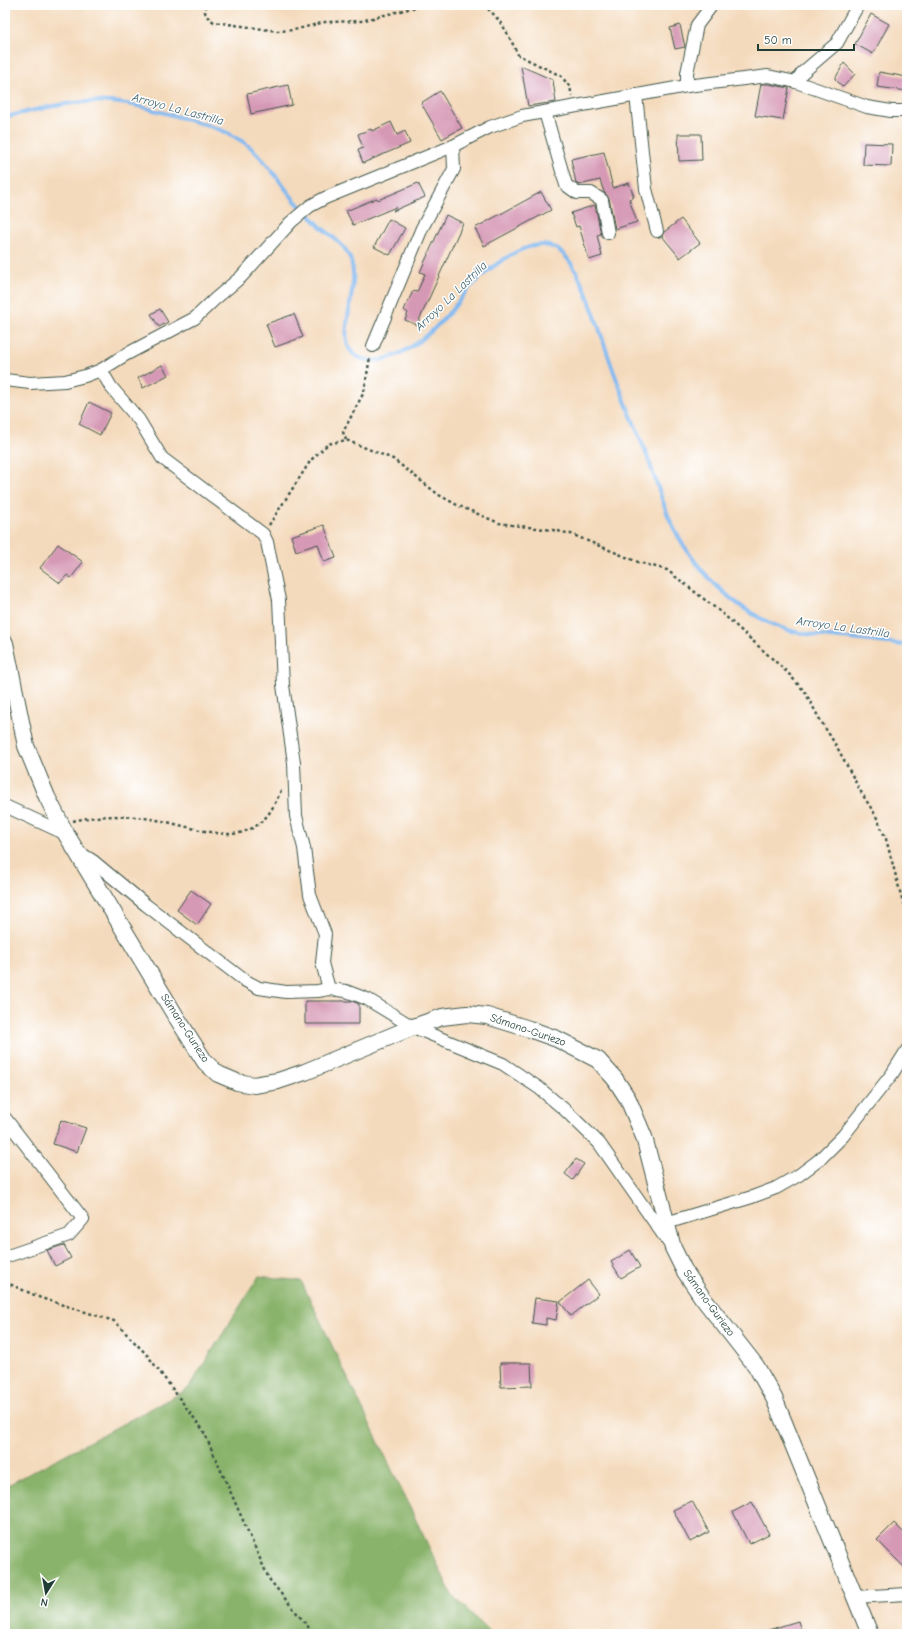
<svg xmlns="http://www.w3.org/2000/svg" width="912" height="1639" font-family="'Comic Neue',sans-serif">
	<style>
		.forest { fill: #89b36a; stroke: #54784f }
		.lines { fill: none; stroke-linecap: round; stroke-linejoin: round }
		.stream { stroke: #80b9f1; stroke-width: 4 }
		.building { fill: #d699b5 }
		.street-casing { stroke: #3f5548; stroke-width: 14 }
		.secondary-casing { stroke: #3f5548; stroke-width: 18 }
		.path { stroke: #3f5548; stroke-width: 2.5; stroke-dasharray: 3 3; stroke-linecap: butt }
		.street { stroke: #fff; stroke-width: 12 }
		.secondary { stroke: #fff; stroke-width: 16 }
		.labels { text-anchor: middle; dominant-baseline: central; stroke-width: 3; stroke-linejoin: round; paint-order: stroke }
		.street-label { font-size: 11px; fill: #1f3d34; stroke: #fff }
		.water-label { font-size: 12px; font-style: italic; fill: #3c626d; stroke: #fff }
	</style>
	<rect width="100%" height="100%" fill="#fff"/>
	<filter id="ink" filterUnits="userSpaceOnUse"><feTurbulence type="fractalNoise" baseFrequency=".025" numOctaves="2"/><feDisplacementMap in="SourceGraphic" scale="8" xChannelSelector="R" yChannelSelector="G"/><feConvolveMatrix kernelMatrix="1 2 1 2 8 2 1 2 1" color-interpolation-filters="sRGB"/></filter>
	<filter id="wash" filterUnits="userSpaceOnUse"><feTurbulence type="fractalNoise" baseFrequency=".012" numOctaves="4" result="noise"/><feDisplacementMap in="SourceGraphic" scale="16" xChannelSelector="R" yChannelSelector="G"/><feGaussianBlur stdDeviation="0.9" result="paint"/><feColorMatrix in="noise" values="0 0 0 0 0 0 0 0 0 0 0 0 0 0 0 0 0 1.4 0 .05"/><feComposite in="paint" operator="in"/></filter>
	<g filter="url(#wash)">
		<rect width="100%" height="100%" fill="#f4dabc"/>
		<polygon class="forest" points="259,1276 301,1281 452,1595 492,1634 5,1634 5,1481 8,1485 188,1389"/>
		<g class="lines">
			<path class="stream" d="M5,117C39,109 75,99 111,102C138,104 163,113 189,120C211,126 232,132 250,147C268,162 281,185 297,203C305,211 313,219 321,227C329,234 338,240 345,249C371,282 323,347 363,359C393,368 430,335 448,314C456,306 462,296 469,288C488,269 534,229 561,252C583,270 598,327 608,355C618,386 632,417 644,448C653,471 660,495 669,518C691,567 735,613 788,630C805,635 822,636 840,638C863,640 885,643 907,645"/>
		</g>
		<g id="blocks">
			<g class="building">
				<polygon points="871,14 889,24 873,54 855,44"/>
				<polygon points="680,25 685,47 675,49 670,28"/>
				<polygon points="844,63 855,74 843,87 835,79"/>
				<polygon points="521,66 553,80 556,102 528,106"/>
				<polygon points="879,72 907,77 907,91 877,87"/>
				<polygon points="761,84 768,84 789,88 783,120 755,116"/>
				<polygon points="288,85 292,105 251,114 247,94"/>
				<polygon points="440,91 462,128 442,139 421,103"/>
				<polygon points="391,122 397,135 405,131 410,143 363,163 358,150 363,148 358,134 371,129 372,131"/>
				<polygon points="678,134 701,134 702,160 679,161"/>
				<polygon points="864,143 892,144 891,166 863,165"/>
				<polygon points="604,152 613,188 629,183 634,197 629,199 637,222 615,229 609,198 604,192 600,180 579,185 576,183 571,159"/>
				<polygon points="418,183 425,197 393,211 396,207 353,225 346,211 377,198 378,200"/>
				<polygon points="541,192 551,210 484,246 475,228"/>
				<polygon points="595,205 601,234 597,235 602,256 589,260 579,226 576,227 571,213"/>
				<polygon points="446,215 463,223 417,325 405,320 408,313 404,310 413,291 417,292 425,274 420,272"/>
				<polygon points="389,219 405,228 390,255 374,247"/>
				<polygon points="681,219 700,243 680,258 662,236 664,232"/>
				<polygon points="160,309 168,322 159,327 151,314"/>
				<polygon points="294,314 303,337 275,347 266,324"/>
				<polygon points="162,365 168,375 143,388 138,378"/>
				<polygon points="89,402 111,413 100,435 79,424"/>
				<polygon points="324,525 336,558 324,562 318,544 296,551 291,536"/>
				<polygon points="58,544 83,562 71,578 67,575 60,583 40,568"/>
				<polygon points="191,890 211,904 197,925 177,910"/>
				<polygon points="305,1001 352,1001 359,1004 359,1024 305,1024"/>
				<polygon points="61,1120 86,1128 77,1152 53,1144"/>
				<polygon points="576,1159 584,1164 573,1180 565,1174"/>
				<polygon points="64,1245 71,1258 55,1266 47,1250"/>
				<polygon points="630,1250 640,1267 621,1278 611,1262"/>
				<polygon points="588,1280 599,1294 571,1316 560,1302"/>
				<polygon points="535,1298 559,1301 556,1320 546,1318 546,1325 532,1323"/>
				<polygon points="500,1363 531,1363 532,1386 501,1387"/>
				<polygon points="692,1501 709,1532 690,1542 673,1510"/>
				<polygon points="752,1502 769,1534 749,1544 733,1512"/>
				<polygon points="894,1523 907,1536 907,1570 877,1540"/>
				<polygon points="798,1621 802,1634 766,1634 765,1631"/>
			</g>
		</g>
	</g>
	<g filter="url(#ink)">
		<use href="#blocks" fill-opacity="0" stroke="#3f5548" stroke-width="1"/>
		<g class="lines">
			<defs>
				<g id="street">
					<polyline points="796,82 802,73 837,43 858,5"/>
					<polyline points="687,86 687,73 697,25 712,5"/>
					<polyline points="636,95 646,189 657,231"/>
					<polyline points="545,112 566,185 577,193 591,193 602,200 608,233"/>
					<polyline points="373,346 422,228 454,169 453,146"/>
					<polyline points="101,370 111,387 139,420 162,458 263,534 267,542 279,600 283,685 294,763 296,816 304,848 310,895 325,934 322,963 329,989 346,991 367,999 413,1027 503,1064 539,1088 565,1110 599,1143 669,1243"/>
					<polyline points="5,380 30,383 65,381 85,376 101,370 125,355 195,318 215,299 241,277 291,222 310,206 325,198 453,146 490,127 522,116 687,86 768,76 796,82 867,107 891,111 907,111"/>
					<polyline points="5,806 66,834"/>
					<polyline points="77,851 93,861 146,905 244,980 259,988 286,992 318,991 329,989"/>
					<polyline points="5,1118 83,1219 69,1235 5,1257"/>
					<polyline points="666,1223 752,1197 776,1188 799,1175 819,1160 843,1136 892,1074 907,1050"/>
					<polyline points="855,1597 907,1594"/>
				</g>
				<polyline id="secondary" points="5,643 26,746 47,797 66,834 175,1015 205,1062 218,1074 237,1082 254,1085 278,1081 305,1072 413,1027 442,1017 467,1014 487,1016 529,1029 557,1039 598,1060 615,1079 628,1099 644,1137 673,1248 684,1270 702,1297 756,1366 774,1398 870,1634"/>
			</defs>
			<use href="#street" class="street-casing"/>
			<use href="#secondary" class="secondary-casing"/>
			<g class="path">
				<path d="M206,5C203,15 207,17 214,22L277,31L294,30L325,22L361,21L424,5"/>
				<path d="M483,5C501,18 509,36 518,55L561,76L570,87L572,96"/>
				<polyline points="346,440 343,432 364,392 370,357"/>
				<polyline points="269,525 311,460 328,444 346,440 393,459 439,495 457,505 499,523 512,525 553,530 571,534 638,562 667,570 723,614 787,672 805,692 819,718 837,747 861,792 876,816 886,839 902,899 907,909"/>
				<path d="M73,821C102,814 133,815 162,821C183,825 223,839 243,832C266,824 273,809 282,788"/>
				<polyline points="5,1282 41,1298 114,1321 148,1356 203,1430 269,1579 314,1634"/>
			</g>
			<use href="#street" class="street"/>
			<use href="#secondary" class="secondary"/>
		</g>
	</g>
	<g class="labels">
		<g class="street-label">
			<text transform="translate(185 1028) rotate(57)">Sámano-Guriezo</text>
			<text transform="translate(528 1030) rotate(19)">Sámano-Guriezo</text>
			<text transform="translate(709 1303) rotate(54)">Sámano-Guriezo</text>
		</g>
		<g class="water-label">
			<text transform="translate(178 109) rotate(15)">Arroyo La Lastrilla</text>
			<text transform="translate(451 296) rotate(-44)">Arroyo La Lastrilla</text>
			<text transform="translate(843 627) rotate(8)">Arroyo La Lastrilla</text>
		</g>
	</g>
	<rect width="912" height="1639" fill="none" stroke="#fff" stroke-width="20"/>
	<g transform="translate(46 1593) rotate(191)" stroke="#ffffff" stroke-width="3" paint-order="stroke">
	<path d="M0-3L7 15L0 10L-7 15Z" fill="#1f3d34"/>
	<text y="-6" font-size="11" font-weight="bold" text-anchor="middle" fill="#1f3d34">N</text>
	</g>
	<path d="M758 44v6h96v-6" fill="none" stroke="#1f3d34" stroke-width="2"/>
	<text x="764" y="44" font-size="12" fill="#1f3d34" stroke="#ffffff" stroke-width="3" paint-order="stroke">50 m</text>
</svg>
